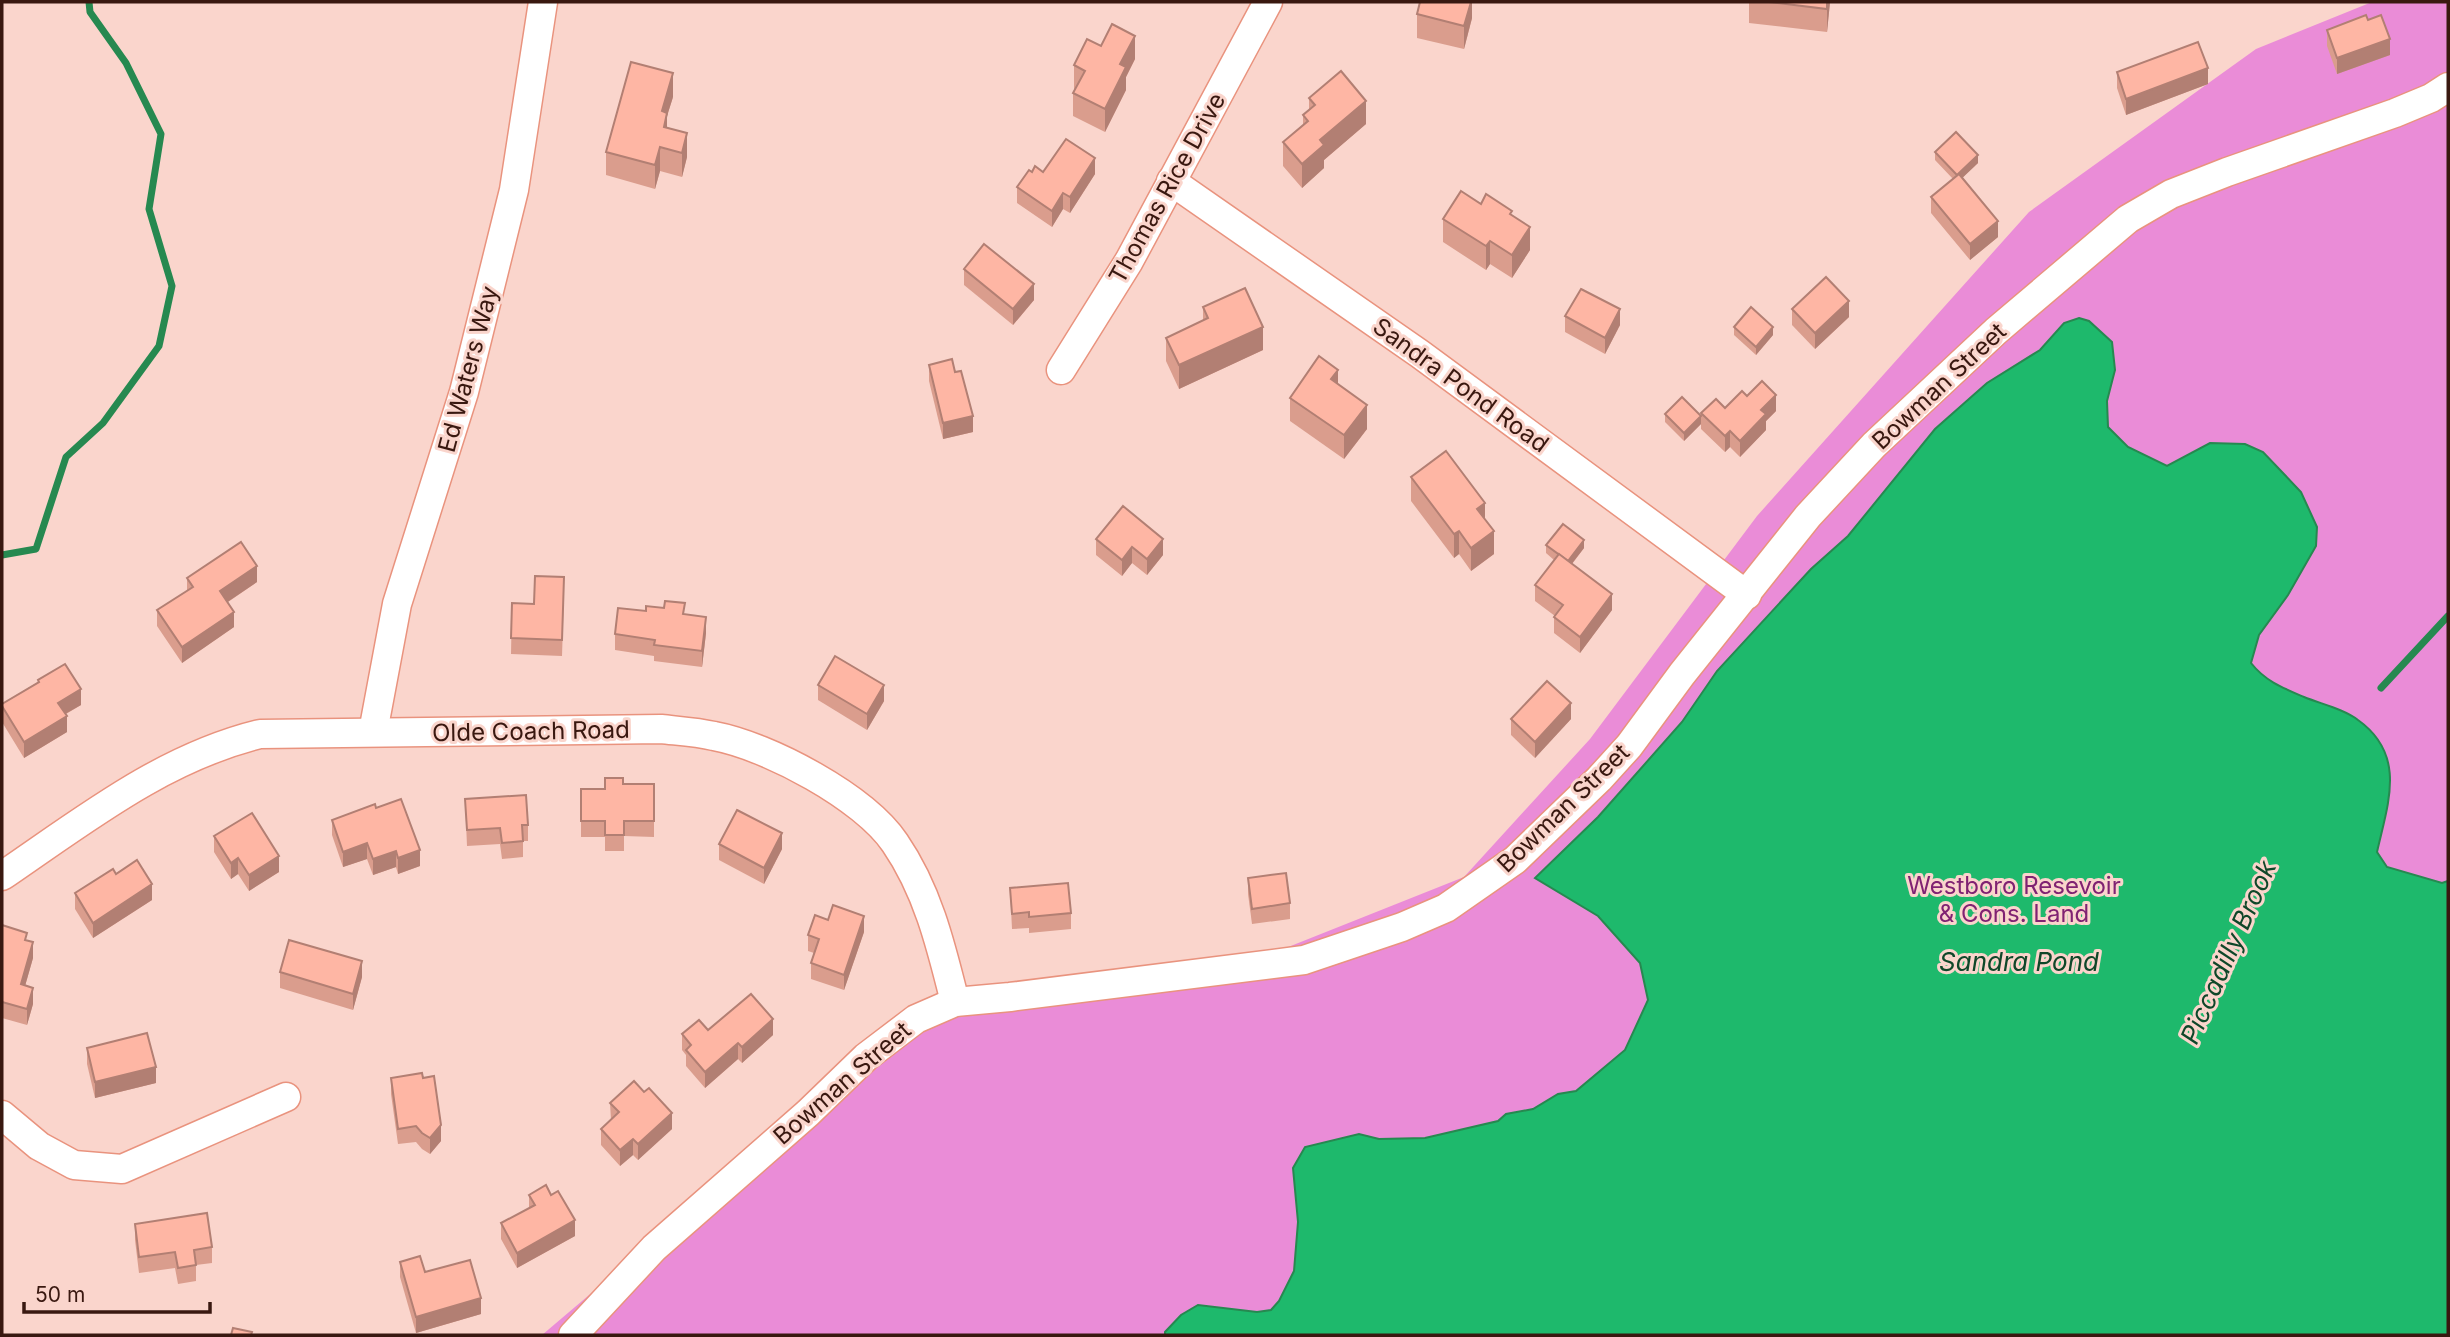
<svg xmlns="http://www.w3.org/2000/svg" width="2450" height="1337" font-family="Inter,sans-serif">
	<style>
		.green { fill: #ea8cd7 }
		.water { fill: #1eb96c; stroke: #268950; stroke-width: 2 }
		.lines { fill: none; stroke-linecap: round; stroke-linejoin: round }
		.stream { stroke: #268950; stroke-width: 7 }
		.minor-casing { stroke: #e9937e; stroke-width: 31 }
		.minor { stroke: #fff; stroke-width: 28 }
		.wall { fill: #da9d8d }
		.shaded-wall { fill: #b27f73 }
		.building { fill: #feb6a4; stroke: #b27f73; stroke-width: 2 }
		.labels { text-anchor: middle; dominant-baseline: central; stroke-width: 6; stroke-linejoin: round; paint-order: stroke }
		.street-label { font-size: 24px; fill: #391810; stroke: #fad5cc }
		.park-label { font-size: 24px; fill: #802272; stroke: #fad5cc }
		.water-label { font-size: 26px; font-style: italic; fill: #0f4729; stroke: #fad5cc }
	</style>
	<rect width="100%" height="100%" fill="#fad5cc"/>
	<polygon class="green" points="2372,2 2448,2 2448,1335 542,1335 919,1015 1200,982 1464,877 1590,739 1757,516 2029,212 2256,49"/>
	<path class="water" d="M2079,318L2089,321L2112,342L2115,370L2107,401L2108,427L2128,447L2167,466L2210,443L2245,444L2263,452L2301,492L2317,527L2316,546L2288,595L2259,635L2251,663C2265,681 2283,688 2304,697C2321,704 2344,709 2358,720C2407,755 2388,803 2377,852L2387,867L2442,883L2448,881V1335H1165V1332L1181,1315L1198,1305L1257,1312L1271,1310L1279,1301L1294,1271L1298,1222L1293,1168L1305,1147L1359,1134L1379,1139L1425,1138L1498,1121L1506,1114L1533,1109L1558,1094L1576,1091L1625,1050L1648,1000L1640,963L1598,916L1535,878L1598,817L1682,722L1717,671L1811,569L1848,536L1935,429L1987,383L2040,350L2064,323Z"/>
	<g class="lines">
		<g class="stream">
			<polyline points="2,555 36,549 66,457 103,423 159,346 172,286 149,209 161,134 126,63 90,12 89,2"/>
			<polyline points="2381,688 2448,616"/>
		</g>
		<defs>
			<g id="minor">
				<polyline points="1171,181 1420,354 1747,595"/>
				<polyline points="1061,370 1129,261 1268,2"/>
				<polyline points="373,732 397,604 464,392 514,190 543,2"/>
				<path d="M2,876C83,821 162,758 260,734L661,729C679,731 697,732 714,736C768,746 864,797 895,843C928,891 941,946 955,1002"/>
				<polyline points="2,1115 39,1146 74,1165 122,1169 286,1097"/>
				<polyline points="573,1335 654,1248 808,1113 866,1057 916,1019 955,1002 1010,997 1304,960 1402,927 1446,908 1515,860 1599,779 1629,746 1682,674 1808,516 1874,445 1996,331 2128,219 2171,194 2227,172 2395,113 2431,98 2448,87"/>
			</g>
		</defs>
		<use href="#minor" class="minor-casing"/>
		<use href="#minor" class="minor"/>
	</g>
	<g class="wall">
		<polygon points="1472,2 1472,18 1464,49 1417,38 1417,14"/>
		<polygon points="1749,2 1830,2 1827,32 1749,23"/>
		<polygon points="2368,20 2390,55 2337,74 2327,46 2327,30"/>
		<polygon points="1101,46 1135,59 1126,77 1126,90 1105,132 1073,116 1073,93 1075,89 1074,89 1074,65"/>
		<polygon points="2117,72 2208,84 2126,115 2117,88"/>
		<polygon points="673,97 667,116 667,128 687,157 682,177 660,171 655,189 606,175 606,152"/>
		<polygon points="1309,98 1366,124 1324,160 1324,168 1302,188 1283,166 1283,142 1303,125 1303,115 1309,110"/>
		<polygon points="1935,152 1978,163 1962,178 1998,237 1970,260 1931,213 1931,197 1953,179 1935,160"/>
		<polygon points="1032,172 1043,172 1095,174 1070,213 1063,209 1052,227 1017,203 1017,187"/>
		<polygon points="1481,204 1512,215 1530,250 1512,278 1490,264 1486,270 1443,242 1443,219"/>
		<polygon points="964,269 1034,300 1013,325 964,285"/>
		<polygon points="1203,307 1263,350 1179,389 1166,361 1166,338 1203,321"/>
		<polygon points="1792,309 1849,317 1815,349 1792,325"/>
		<polygon points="1565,316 1620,325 1605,354 1565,332"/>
		<polygon points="1734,327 1773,335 1756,355 1734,335"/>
		<polygon points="929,365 973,432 943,439 929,381"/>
		<polygon points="1747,396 1776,411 1766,421 1766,430 1740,457 1730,447 1725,452 1701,429 1701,413 1725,408"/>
		<polygon points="1290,398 1367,429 1344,459 1290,421"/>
		<polygon points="1665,414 1701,424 1684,441 1665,422"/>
		<polygon points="1411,477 1485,519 1494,554 1471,571 1459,554 1454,558 1411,501"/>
		<polygon points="1096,539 1163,555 1147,575 1132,563 1122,576 1096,555"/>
		<polygon points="1546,545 1584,548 1572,564 1612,610 1580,653 1554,633 1554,617 1555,616 1535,601 1535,585 1554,560 1546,553"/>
		<polygon points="187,578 257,582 228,602 234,627 182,663 157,626 157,610 187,591"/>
		<polygon points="564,593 562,656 511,654 512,603 534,604"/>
		<polygon points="646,611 685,614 706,633 702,667 654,661 654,656 615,650 615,634"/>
		<polygon points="38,680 81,705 66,714 67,732 24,758 2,722 2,704 38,682"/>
		<polygon points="818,685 884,701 867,730 818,700"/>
		<polygon points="1511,719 1571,719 1535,758 1511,735"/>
		<polygon points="623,784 654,784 654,837 624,836 624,851 605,851 605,837 581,837 581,789 605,789"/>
		<polygon points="465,799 528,825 528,841 523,841 523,857 502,859 500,844 467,846"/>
		<polygon points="376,808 420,866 398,874 396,867 373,875 367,859 343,867 332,835 332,820"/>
		<polygon points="214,836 279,872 249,891 238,874 231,879 214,852"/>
		<polygon points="719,844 782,849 764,884 719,860"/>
		<polygon points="1248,878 1290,903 1290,919 1252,924 1248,894"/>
		<polygon points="1010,888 1071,913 1071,929 1029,933 1029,928 1012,929"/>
		<polygon points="75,893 152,900 93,938 75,909"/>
		<polygon points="2,925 27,940 33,958 25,986 33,1004 27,1025 2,1018"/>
		<polygon points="864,932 844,990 811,979 811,963 814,953 808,951 808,935"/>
		<polygon points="280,972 362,977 353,1010 280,988"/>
		<polygon points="708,1030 773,1035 742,1063 738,1059 705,1088 686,1066 686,1055 682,1050 682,1034"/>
		<polygon points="87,1048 156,1083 95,1098 87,1064"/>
		<polygon points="391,1078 441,1141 430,1154 422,1149 416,1142 398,1144 391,1094"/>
		<polygon points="610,1103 672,1129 638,1160 633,1155 620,1166 601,1145 601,1129 611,1120"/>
		<polygon points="529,1195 575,1236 517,1268 501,1239 501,1223 529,1208"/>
		<polygon points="135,1224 212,1247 212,1263 196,1265 196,1281 178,1284 175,1268 139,1273 135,1240"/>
		<polygon points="400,1262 425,1272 481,1314 416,1333 400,1277"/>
	</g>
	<g class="shaded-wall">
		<polygon points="1471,2 1472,2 1472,18 1464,49 1464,26"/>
		<polygon points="1827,2 1830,2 1827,32"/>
		<polygon points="1135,36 1135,59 1126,77 1126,90 1105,132 1105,109 1120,64"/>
		<polygon points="2390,39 2390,55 2337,74 2337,58"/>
		<polygon points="2208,68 2208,84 2126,115 2126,99"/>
		<polygon points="673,73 673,97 667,116 667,136 664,150 662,111"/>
		<polygon points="1366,101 1366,124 1324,160 1324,168 1302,188 1302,164 1320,140"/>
		<polygon points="687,133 687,157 682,177 682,153"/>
		<polygon points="660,147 660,171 655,189 655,165"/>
		<polygon points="1978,155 1978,163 1957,183 1957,175"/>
		<polygon points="1095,158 1095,174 1070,213 1070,197"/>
		<polygon points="1063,193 1063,209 1052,227 1052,211"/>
		<polygon points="1998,221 1998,237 1970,260 1970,244"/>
		<polygon points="1530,227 1530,250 1512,278 1512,255"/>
		<polygon points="1490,241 1490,264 1486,270 1486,246"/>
		<polygon points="1034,284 1034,300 1013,325 1013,309"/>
		<polygon points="1849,301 1849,317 1815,349 1815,333"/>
		<polygon points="1620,309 1620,325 1605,354 1605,338"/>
		<polygon points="1263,327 1263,350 1179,389 1179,365"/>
		<polygon points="1773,327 1773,335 1756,355 1756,347"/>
		<polygon points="1338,370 1338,394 1331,379"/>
		<polygon points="1776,395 1776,411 1766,421 1766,430 1740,457 1740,441 1761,410"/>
		<polygon points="1367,405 1367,429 1344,459 1344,435"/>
		<polygon points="973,416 973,432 943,439 943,423"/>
		<polygon points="1701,416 1701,424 1684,441 1684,433"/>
		<polygon points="1730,431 1730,447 1725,452 1725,436"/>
		<polygon points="1485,503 1485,526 1477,509"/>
		<polygon points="1459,531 1459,554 1454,558 1454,534"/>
		<polygon points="1494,531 1494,554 1471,571 1471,548"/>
		<polygon points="1163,539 1163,555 1147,575 1147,559"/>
		<polygon points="1584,540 1584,548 1567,570 1567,562"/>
		<polygon points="1132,547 1132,563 1122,576 1122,560"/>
		<polygon points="257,566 257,582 220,607 220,591"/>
		<polygon points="1612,594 1612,610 1580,653 1580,637"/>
		<polygon points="234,612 234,627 182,663 182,647"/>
		<polygon points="706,617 706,633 702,667 702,651"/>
		<polygon points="884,685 884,701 867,730 867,714"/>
		<polygon points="81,689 81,705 58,718 58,703"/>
		<polygon points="1571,703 1571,719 1535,758 1535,742"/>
		<polygon points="67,716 67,732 24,758 24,742"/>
		<polygon points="782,833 782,849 764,884 764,868"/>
		<polygon points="367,843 367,859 343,867 343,852"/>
		<polygon points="420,850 420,866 398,874 398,858"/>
		<polygon points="396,851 396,867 373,875 373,859"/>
		<polygon points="279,856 279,872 249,891 249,875"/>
		<polygon points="238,858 238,874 231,879 231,863"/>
		<polygon points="152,884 152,900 93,938 93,923"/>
		<polygon points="864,916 864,932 844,990 844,975"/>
		<polygon points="33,942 33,958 21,1000 21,984"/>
		<polygon points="362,961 362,977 353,1010 353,994"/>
		<polygon points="33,988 33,1004 27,1025 27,1009"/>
		<polygon points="773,1019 773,1035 742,1063 742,1047"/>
		<polygon points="738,1043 738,1059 705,1088 705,1072"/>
		<polygon points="156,1067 156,1083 95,1098 95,1082"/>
		<polygon points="672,1113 672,1129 638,1160 638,1144"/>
		<polygon points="441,1125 441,1141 430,1154 430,1138"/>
		<polygon points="633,1139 633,1155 620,1166 620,1150"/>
		<polygon points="575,1220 575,1236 517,1268 517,1253"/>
		<polygon points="481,1298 481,1314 416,1333 416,1317"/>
	</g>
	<g class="building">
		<polygon points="1420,2 1471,2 1464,26 1417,14"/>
		<polygon points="1769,2 1827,2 1827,9"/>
		<polygon points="2366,15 2368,20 2381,15 2390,39 2337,58 2327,30"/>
		<polygon points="1112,24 1135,36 1120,64 1126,67 1105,109 1073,93 1085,71 1074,65 1087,39 1101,46"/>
		<polygon points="2198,42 2208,68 2126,99 2117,72"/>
		<polygon points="631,62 673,73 662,111 667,113 664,127 687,133 682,153 660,147 655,165 606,152"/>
		<polygon points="1341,71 1366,101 1320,140 1324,145 1302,164 1283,142 1308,121 1303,115 1315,105 1309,98"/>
		<polygon points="1956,132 1978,155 1957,175 1935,152"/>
		<polygon points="1066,139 1095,158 1070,197 1063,193 1052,211 1017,187 1029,170 1032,172 1035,166 1043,172"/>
		<polygon points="1959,174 1998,221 1970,244 1931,197"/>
		<polygon points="1461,191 1481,204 1486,194 1512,211 1510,214 1530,227 1512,255 1490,241 1486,246 1443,219"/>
		<polygon points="984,244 1034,284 1013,309 964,269"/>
		<polygon points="1826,277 1849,301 1815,333 1792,309"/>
		<polygon points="1245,288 1263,327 1179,365 1166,338 1208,318 1203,307"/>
		<polygon points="1581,289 1620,309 1605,338 1565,316"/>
		<polygon points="1751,307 1773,327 1756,347 1734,327"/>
		<polygon points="1319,356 1338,370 1331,379 1367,405 1344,435 1290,398"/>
		<polygon points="952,359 955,372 961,371 973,416 943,423 929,365"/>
		<polygon points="1762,381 1776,395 1761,410 1766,414 1740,441 1730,431 1725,436 1701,413 1716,399 1725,408 1742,391 1747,396"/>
		<polygon points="1682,397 1701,416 1684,433 1665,414"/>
		<polygon points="1446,451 1485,503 1477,509 1494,531 1471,548 1459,531 1454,534 1411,477"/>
		<polygon points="1123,506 1163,539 1147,559 1132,547 1122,560 1096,539"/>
		<polygon points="1563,524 1584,540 1568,561 1546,545"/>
		<polygon points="241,542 257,566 220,591 234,612 182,647 157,610 193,587 187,578"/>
		<polygon points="1559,554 1612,594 1580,637 1554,617 1563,605 1535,585"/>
		<polygon points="535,576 564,577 562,640 511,638 512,603 534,604"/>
		<polygon points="665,601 685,603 683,614 706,617 702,651 654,645 655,640 615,634 618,608 646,611 646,606 664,608"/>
		<polygon points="835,656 884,685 867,714 818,685"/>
		<polygon points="65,664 81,689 58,703 67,716 24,742 2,706 2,704 39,682 38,680"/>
		<polygon points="1547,681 1571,703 1535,742 1511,719"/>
		<polygon points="605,778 623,778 623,784 654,784 654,821 624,821 624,835 605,835 605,821 581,821 581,789 605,789"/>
		<polygon points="526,795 528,825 522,825 523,841 502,843 500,828 467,830 465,799"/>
		<polygon points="401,799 420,850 398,858 396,851 373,859 367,843 343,852 332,820 375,804 376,808"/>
		<polygon points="737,810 782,833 764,868 719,844"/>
		<polygon points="252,813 279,856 249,875 238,858 231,863 214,836"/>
		<polygon points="137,860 152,884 93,923 75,893 113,869 116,874"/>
		<polygon points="1286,873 1290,903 1252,909 1248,878"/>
		<polygon points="1068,883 1071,913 1029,917 1029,912 1012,914 1010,888"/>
		<polygon points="833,905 864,916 844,975 811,963 819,939 808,935 815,915 828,920"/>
		<polygon points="2,925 27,933 25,940 33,942 21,984 33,988 27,1009 2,1002"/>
		<polygon points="289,940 362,961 353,994 280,972"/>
		<polygon points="751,994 773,1019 742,1047 738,1043 705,1072 686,1050 691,1045 682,1034 699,1020 708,1030"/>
		<polygon points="147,1033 156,1067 95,1082 87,1048"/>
		<polygon points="422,1073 423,1078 434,1076 441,1125 430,1138 422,1133 416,1126 398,1129 391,1078"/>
		<polygon points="634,1081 644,1092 649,1088 672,1113 638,1144 633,1139 620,1150 601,1129 619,1112 610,1103"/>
		<polygon points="546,1185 551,1195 558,1191 575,1220 517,1253 501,1223 535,1205 529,1195"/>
		<polygon points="207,1213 212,1247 194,1250 196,1265 178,1268 175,1252 139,1257 135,1224"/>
		<polygon points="420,1256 425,1272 470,1260 481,1298 416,1317 400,1262"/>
		<polygon points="233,1328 252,1332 251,1335 231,1335"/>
	</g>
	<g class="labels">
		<g class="street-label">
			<text transform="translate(1167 188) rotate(-61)">Thomas Rice Drive</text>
			<text transform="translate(468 369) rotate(-75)">Ed Waters Way</text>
			<text transform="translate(1461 385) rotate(36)">Sandra Pond Road</text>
			<text transform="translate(1939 386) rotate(-43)">Bowman Street</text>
			<text transform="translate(531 731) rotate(-1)">Olde Coach Road</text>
			<text transform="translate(1563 808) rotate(-44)">Bowman Street</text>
			<text transform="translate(842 1083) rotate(-41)">Bowman Street</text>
		</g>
		<g class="park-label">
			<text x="2014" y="885">Westboro Resevoir<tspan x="2014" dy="28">&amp; Cons. Land</tspan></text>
		</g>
		<g class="water-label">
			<text transform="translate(2228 952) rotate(-66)">Piccadilly Brook</text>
			<text x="2019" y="961">Sandra Pond</text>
		</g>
	</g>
	<rect width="2450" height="1337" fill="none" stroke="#391810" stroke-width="7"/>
	<path d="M24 1302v10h186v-10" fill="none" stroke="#391810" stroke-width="3.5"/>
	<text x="35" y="1302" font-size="21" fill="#391810" stroke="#fad5cc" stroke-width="5" paint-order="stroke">50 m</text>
</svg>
